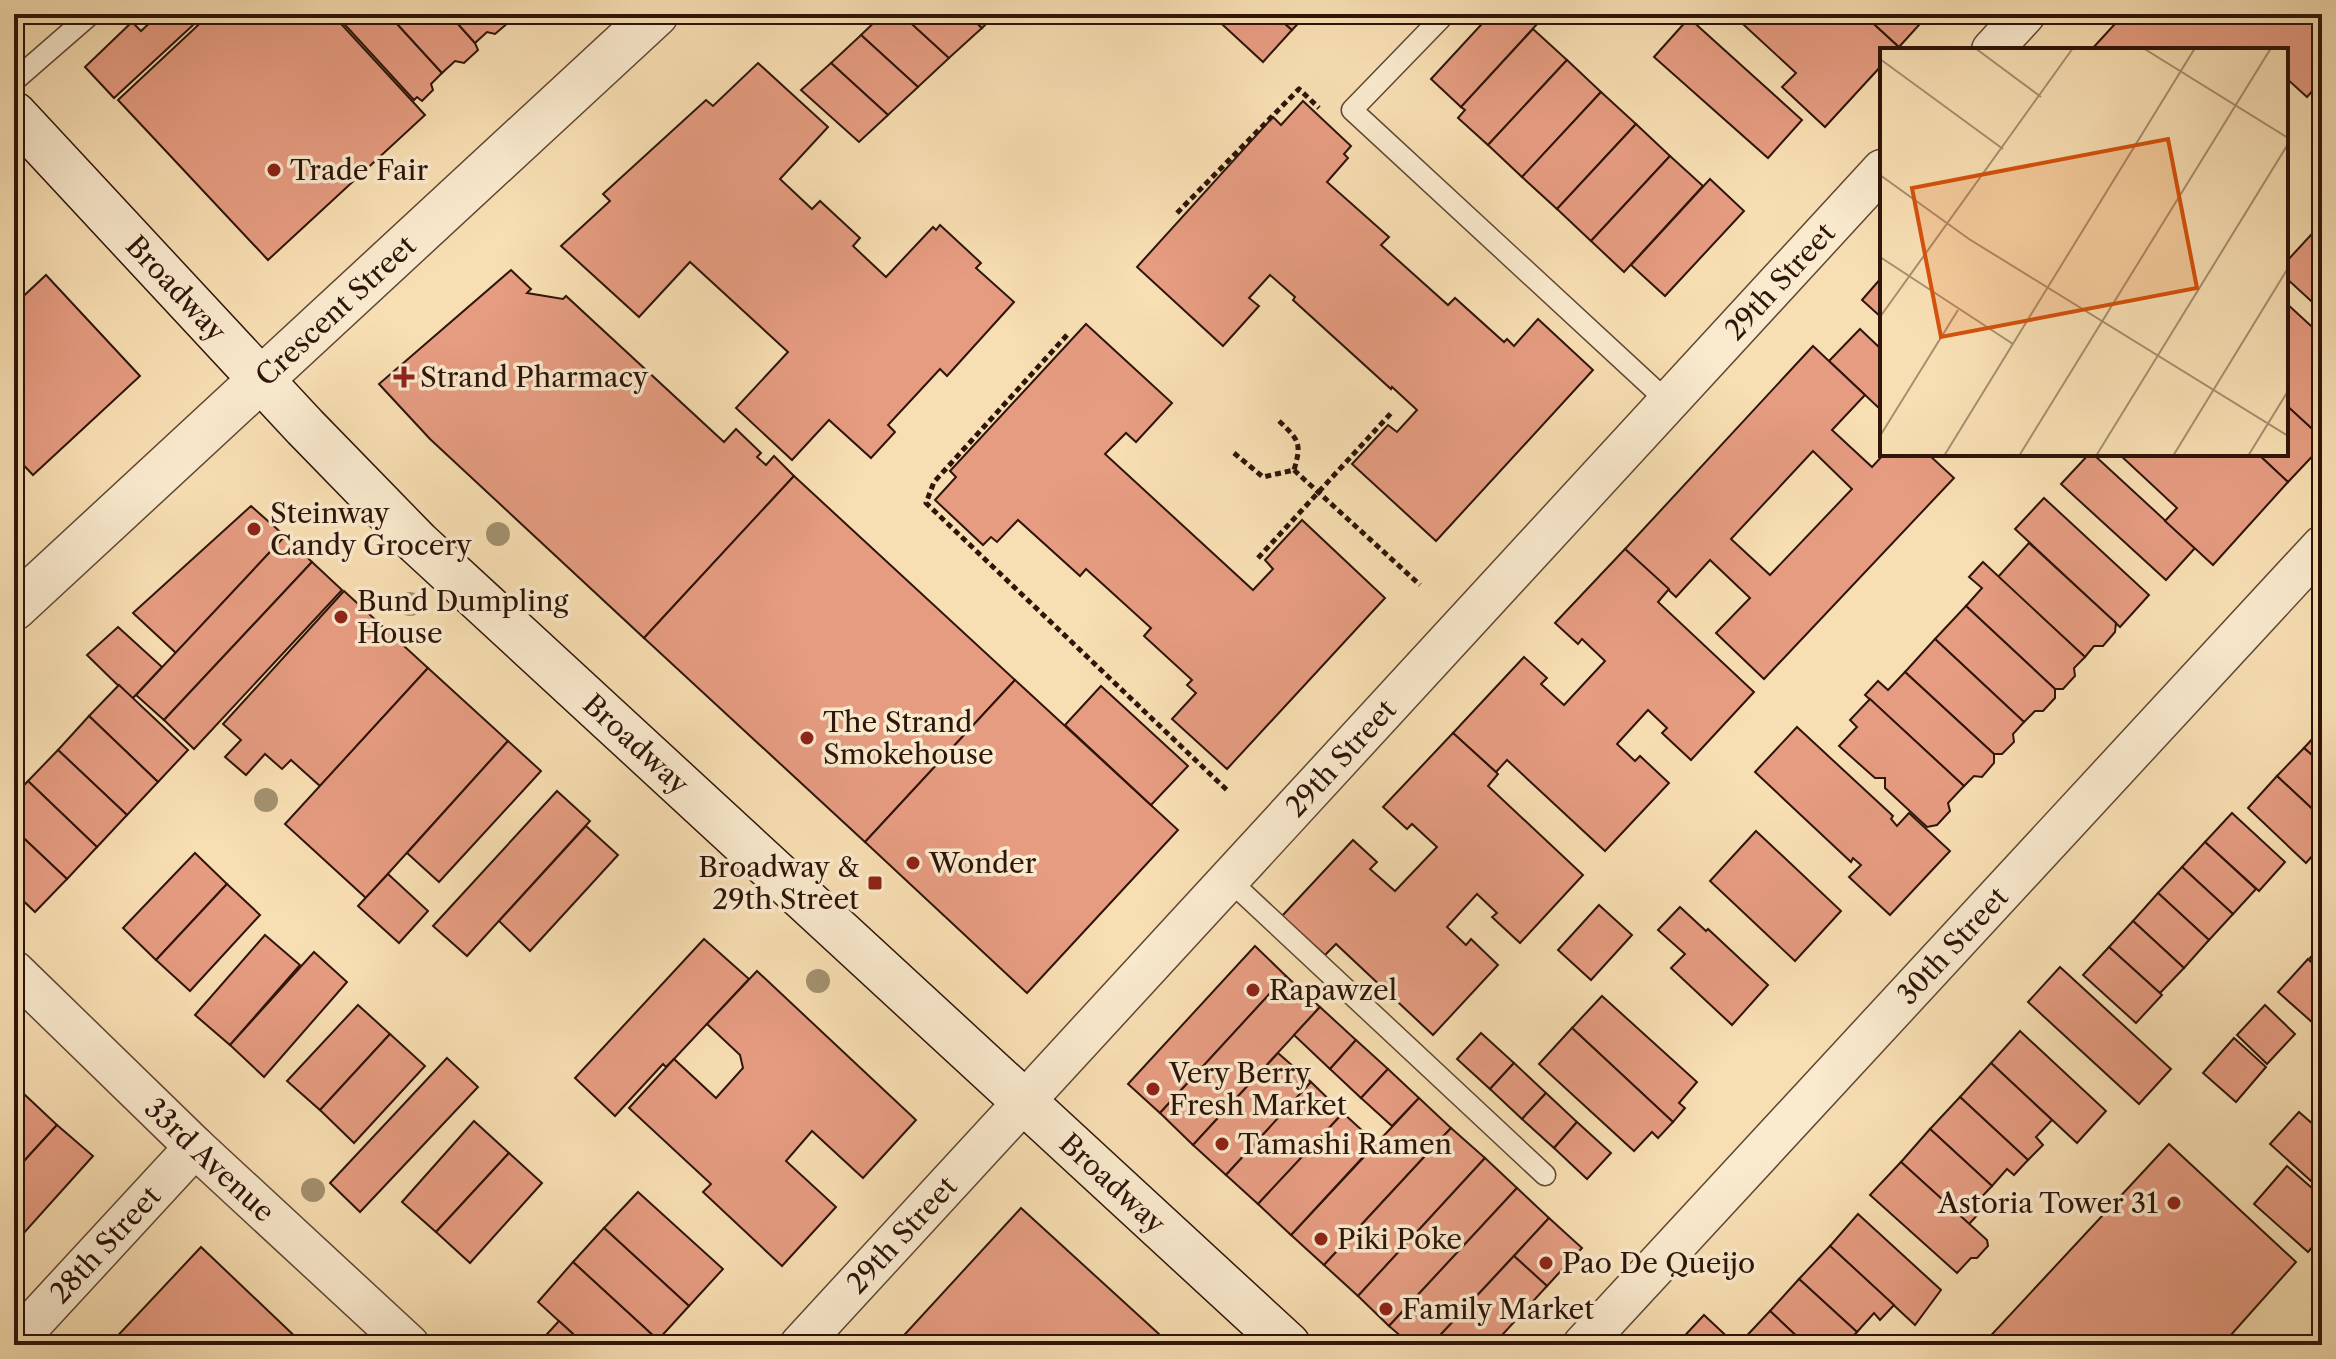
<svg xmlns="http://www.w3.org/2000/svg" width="2336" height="1359" font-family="'Libre Caslon Text',serif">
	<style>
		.building { fill: #e69c81; stroke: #2e1409; stroke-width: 2; fill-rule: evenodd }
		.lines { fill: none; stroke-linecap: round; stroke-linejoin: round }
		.service-casing { stroke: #604734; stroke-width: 23 }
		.minor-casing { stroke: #604734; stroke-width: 43 }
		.tertiary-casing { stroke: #604734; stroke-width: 47 }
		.secondary-casing { stroke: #2e1409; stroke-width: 47 }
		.path { stroke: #2e1409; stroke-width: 5; stroke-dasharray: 6 4; stroke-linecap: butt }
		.service { stroke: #faeace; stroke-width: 20 }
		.minor { stroke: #faeace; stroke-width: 40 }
		.tertiary { stroke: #faeace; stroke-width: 44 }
		.secondary { stroke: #faeace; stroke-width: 44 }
		.tree { fill: #a3916f }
		.poi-dot { fill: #8f2418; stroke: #faeace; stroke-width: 3 }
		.labels { text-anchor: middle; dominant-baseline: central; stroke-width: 7; stroke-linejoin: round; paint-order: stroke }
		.poi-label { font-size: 28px; fill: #2e1409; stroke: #faeace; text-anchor: start }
		.street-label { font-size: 28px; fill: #2e1409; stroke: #faeace }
		.inset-road { fill: none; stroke: #a78e6f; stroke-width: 2 }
		.view { fill: #d5520c; fill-opacity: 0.15; stroke: #d5520c; stroke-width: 4 }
		.inset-edge { fill: none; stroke: #2e1409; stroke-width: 4 }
	</style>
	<rect width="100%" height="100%" fill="#f8dfb3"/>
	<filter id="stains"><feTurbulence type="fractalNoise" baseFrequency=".0025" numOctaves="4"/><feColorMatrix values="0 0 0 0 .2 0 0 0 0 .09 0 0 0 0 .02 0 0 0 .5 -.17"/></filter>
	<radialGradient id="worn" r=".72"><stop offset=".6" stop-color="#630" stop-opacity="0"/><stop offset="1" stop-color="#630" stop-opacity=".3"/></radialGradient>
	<g class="building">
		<polygon points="151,14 205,14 114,98 85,67 132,22 141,31 155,18"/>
		<polygon points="210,14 332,14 425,115 268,260 118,100"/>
		<polygon points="335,14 388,14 442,73 431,84 433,90 422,101 417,97 414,100"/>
		<polygon points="388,14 449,14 475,43 478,50 464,63 455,61 442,73"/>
		<polygon points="449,14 508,14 509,22 495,34 487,32 475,43"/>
		<polygon points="883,14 901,14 949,58 918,87 861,35"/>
		<polygon points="901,14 967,14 982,28 949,58"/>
		<polygon points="967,14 996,14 982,28"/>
		<polygon points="1211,14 1274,14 1292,30 1263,62"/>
		<polygon points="1274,14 1307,14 1292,30"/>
		<polygon points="1491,14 1530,14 1539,22 1461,107 1431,79"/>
		<polygon points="1732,14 1824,14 1831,21 1843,18 1847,14 1863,14 1899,47 1896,50 1882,50 1882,65 1825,127 1782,87 1796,73"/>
		<polygon points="1863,14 1929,14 1899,47"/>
		<polygon points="2124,14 2169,14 2178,22 2186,14 2322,14 2322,80 2307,97 2286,78 2286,50 2091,50"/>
		<polygon points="1689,18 1802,120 1768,158 1654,57"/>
		<polygon points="1533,29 1567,60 1488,145 1458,118 1465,110 1461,107"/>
		<polygon points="861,35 918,87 888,115 831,63"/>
		<polygon points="1567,60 1601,92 1522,177 1488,145"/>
		<polygon points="758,63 828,127 780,179 812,209 820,201 860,238 853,246 886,277 933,227 936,230 940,225 981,263 976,268 1014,302 947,376 940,369 888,425 895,432 871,458 829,420 792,460 736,408 788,352 690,262 639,317 561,246 610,201 603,194 706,100 713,106"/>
		<polygon points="831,63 888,115 859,142 801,90"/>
		<polygon points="1601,92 1636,124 1557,209 1522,177"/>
		<polygon points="1303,101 1351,146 1344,154 1348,158 1327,182 1389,237 1381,245 1448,305 1455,298 1504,342 1507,339 1514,346 1538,319 1593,370 1436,541 1352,464 1388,425 1397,432 1417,410 1392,387 1391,389 1293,300 1295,297 1270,275 1249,298 1259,306 1223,346 1137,267 1273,117 1281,125"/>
		<polygon points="1636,124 1670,156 1591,241 1557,209"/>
		<polygon points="1670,156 1703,186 1624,272 1591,241"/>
		<polygon points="1710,179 1744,211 1665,296 1631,265"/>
		<polygon points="2321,224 2322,225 2322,311 2286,278 2286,262"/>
		<polygon points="511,270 531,289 527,293 563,299 566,296 724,442 736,429 761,453 757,457 766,465 774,456 794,476 644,638 430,439 379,384"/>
		<polygon points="46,275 140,376 33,475 14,455 14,305"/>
		<polygon points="1882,277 1882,318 1862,300"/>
		<polygon points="2286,303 2322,336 2322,438 2286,405"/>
		<polygon points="1086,324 1172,403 1136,442 1126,433 1105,454 1253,590 1273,569 1265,560 1302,520 1385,598 1227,769 1172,719 1196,693 1187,685 1192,680 1144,636 1151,628 1086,569 1080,576 1018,520 997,542 991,537 983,545 935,500 956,477 950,471"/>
		<polygon points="1860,329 1882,350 1882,411 1829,361"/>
		<path d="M1813,346L1865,395L1832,430L1872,467L1884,454H1928L1954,478L1764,679L1716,633L1750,598L1710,560L1676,597L1625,549ZM1813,451L1852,489L1770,575L1731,539Z"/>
		<polygon points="2286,405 2322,438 2322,446 2288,482 2258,454 2286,454"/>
		<polygon points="2089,454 2093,454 2195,548 2166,580 2061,484"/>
		<polygon points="2119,454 2258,454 2288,482 2213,565 2165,521 2177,508"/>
		<polygon points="794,476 1015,680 865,842 644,638"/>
		<polygon points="2044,498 2149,595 2120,627 2015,529"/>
		<polygon points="251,506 285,536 176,653 133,613"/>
		<polygon points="285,536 312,562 164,720 136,695"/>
		<polygon points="2029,543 2116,623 2115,632 2103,646 2094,646 2085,657 1998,577"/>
		<polygon points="1625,549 1669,589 1658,602 1754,692 1691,760 1662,733 1667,728 1648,710 1617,744 1635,761 1640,756 1669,783 1605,851 1507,760 1496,772 1453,733 1524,657 1547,678 1541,684 1564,705 1605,661 1582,639 1578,644 1555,623"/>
		<polygon points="312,562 342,590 194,749 164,720"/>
		<polygon points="1983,562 2085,657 2074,668 2075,676 2063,689 2055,689 1966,606 1982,588 1969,577"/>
		<polygon points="344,591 428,668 320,786 291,760 282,769 265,754 246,775 225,757 241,740 223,724"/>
		<polygon points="1966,606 2055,689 2055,698 2043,711 2035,711 2024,722 1935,639"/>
		<polygon points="118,627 162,667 132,699 87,655"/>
		<polygon points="1935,639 2024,722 2013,734 2014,742 2002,754 1994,754 1905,672"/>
		<polygon points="428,668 508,741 366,898 285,824"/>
		<polygon points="1905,672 1994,754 1994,763 1982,777 1974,776 1964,786 1865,695 1878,681 1888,690"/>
		<polygon points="1015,680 1178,830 1027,993 865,842"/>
		<polygon points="119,685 188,750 158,782 89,716"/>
		<polygon points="1101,686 1188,766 1151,805 1065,725"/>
		<polygon points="1870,699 1964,786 1948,803 1950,811 1937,825 1927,827 1885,788 1885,778 1875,778 1839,746 1857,727 1850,720"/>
		<polygon points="89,716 158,782 127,815 58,750"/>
		<polygon points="1797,727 1893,816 1891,819 1897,826 1909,813 1950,851 1890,915 1849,877 1861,865 1853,858 1851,862 1755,772"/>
		<polygon points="2322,728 2322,764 2304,748"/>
		<polygon points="1453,733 1498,774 1488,786 1583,875 1520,943 1492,917 1497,913 1477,894 1447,927 1466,945 1471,939 1498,965 1433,1035 1336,944 1325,955 1282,916 1353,840 1377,862 1370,869 1395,891 1437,847 1412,824 1407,829 1383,807"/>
		<polygon points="508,741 541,771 439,882 407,853"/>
		<polygon points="2304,748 2322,764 2322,818 2277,776"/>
		<polygon points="58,750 127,815 97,847 28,781"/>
		<polygon points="2277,776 2322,818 2322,845 2306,863 2248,808"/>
		<polygon points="28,781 97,847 67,879 14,829 14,796"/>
		<polygon points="557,791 590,821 467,956 433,926"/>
		<polygon points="2232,813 2285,862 2259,891 2205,842"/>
		<polygon points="586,826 618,855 530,951 499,921"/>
		<polygon points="14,829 67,879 35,912 14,892"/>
		<polygon points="1756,831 1841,911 1795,961 1710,881"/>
		<polygon points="2205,842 2256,889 2233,914 2182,867"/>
		<polygon points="195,853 227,884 156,960 123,928"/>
		<polygon points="2182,867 2233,914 2209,940 2158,893"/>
		<polygon points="388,874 428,911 399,943 358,906"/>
		<polygon points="227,884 260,915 190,991 156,960"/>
		<polygon points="2158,893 2209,940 2184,968 2133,921"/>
		<polygon points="1599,905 1632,935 1591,980 1558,950"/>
		<polygon points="1680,907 1706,931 1708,929 1768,985 1732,1025 1671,968 1685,954 1658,930"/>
		<polygon points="2133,921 2184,968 2160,993 2109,947"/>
		<polygon points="265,935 300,965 230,1045 195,1015"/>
		<polygon points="704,939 749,979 674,1059 666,1067 663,1064 615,1116 575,1078"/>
		<polygon points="2322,945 2322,968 2310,958"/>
		<polygon points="1255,946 1286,976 1160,1113 1128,1084"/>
		<polygon points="2109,947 2162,995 2136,1023 2083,975"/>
		<polygon points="314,952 347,982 264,1077 230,1045"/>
		<polygon points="2308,959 2322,972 2322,1013 2313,1023 2278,992"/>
		<polygon points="2060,967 2171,1069 2139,1104 2028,1002"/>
		<polygon points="757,971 916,1120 863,1178 812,1131 786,1161 836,1207 782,1266 703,1192 711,1184 629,1108 674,1059 716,1098 743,1068 740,1055 707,1024"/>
		<polygon points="1286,976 1320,1007 1193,1145 1160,1113"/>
		<polygon points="1602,996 1697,1082 1679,1103 1685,1108 1673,1122 1572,1028"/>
		<polygon points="358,1005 390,1034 320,1110 287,1081"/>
		<polygon points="2265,1005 2295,1034 2267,1064 2237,1035"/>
		<polygon points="1320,1007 1356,1040 1330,1069 1294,1035"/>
		<polygon points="1572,1028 1673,1122 1658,1138 1652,1132 1634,1151 1539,1064"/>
		<polygon points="2020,1031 2106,1111 2077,1143 1991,1063"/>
		<polygon points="1481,1033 1514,1063 1490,1089 1457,1059"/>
		<polygon points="390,1034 425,1066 354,1143 320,1110"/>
		<polygon points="2234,1038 2266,1067 2236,1102 2203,1073"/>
		<polygon points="1356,1040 1388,1069 1361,1098 1330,1069"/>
		<polygon points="1278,1053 1311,1082 1226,1175 1193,1145"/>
		<polygon points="447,1058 478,1087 360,1212 330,1183"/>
		<polygon points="1514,1063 1546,1093 1522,1119 1490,1089"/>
		<polygon points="1991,1063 2052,1120 2036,1137 2043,1145 2028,1160 1960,1097"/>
		<polygon points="1388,1069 1419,1098 1392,1126 1361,1098"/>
		<polygon points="1311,1082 1343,1113 1258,1204 1226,1175"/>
		<polygon points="1546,1093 1577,1122 1554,1148 1522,1119"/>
		<polygon points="24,1094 57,1125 14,1172 14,1105"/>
		<polygon points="1960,1097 2028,1160 2014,1175 2007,1169 1992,1186 1930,1129"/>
		<polygon points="1419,1098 1451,1128 1324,1265 1291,1235"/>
		<polygon points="2299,1112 2322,1132 2322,1191 2270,1144"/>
		<polygon points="1343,1113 1376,1143 1291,1235 1258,1204"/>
		<polygon points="474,1121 509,1153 436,1232 402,1202"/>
		<polygon points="1577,1122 1611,1153 1587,1179 1554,1148"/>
		<polygon points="57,1125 93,1156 14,1244 14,1172"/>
		<polygon points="1451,1128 1485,1158 1358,1296 1324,1265"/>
		<polygon points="1930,1129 1992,1186 1975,1204 1982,1210 1969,1224 1901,1162"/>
		<polygon points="2169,1144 2296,1262 2222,1345 1982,1345"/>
		<polygon points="509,1153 542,1183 470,1263 436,1232"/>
		<polygon points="1485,1158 1517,1188 1389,1326 1358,1296"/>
		<polygon points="1901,1162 1987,1240 1988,1246 1977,1258 1971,1258 1957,1273 1870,1195"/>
		<polygon points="2287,1166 2322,1197 2322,1236 2308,1252 2254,1204"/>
		<polygon points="1517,1188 1549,1218 1431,1345 1411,1345 1389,1326"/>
		<polygon points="638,1192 723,1269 689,1306 604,1228"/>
		<polygon points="1021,1208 1171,1345 895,1345"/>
		<polygon points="1858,1214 1941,1290 1915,1325 1830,1246"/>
		<polygon points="1549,1218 1582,1248 1547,1286 1514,1256"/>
		<polygon points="604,1228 689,1306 658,1340 573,1262"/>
		<polygon points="1830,1246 1894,1305 1880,1320 1874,1313 1857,1332 1799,1279"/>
		<polygon points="201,1247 304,1345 109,1345"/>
		<polygon points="1514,1256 1547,1286 1493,1345 1431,1345"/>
		<polygon points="573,1262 658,1340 653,1345 585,1345 538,1302"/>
		<polygon points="1799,1279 1857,1332 1845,1345 1806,1345 1770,1311"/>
		<polygon points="1770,1311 1806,1345 1738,1345"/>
		<polygon points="1704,1315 1736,1345 1676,1345"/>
		<polygon points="559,1321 585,1345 537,1345"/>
	</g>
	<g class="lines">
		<defs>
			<g id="service">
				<polyline points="1445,14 1352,110 1668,402"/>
				<polyline points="14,81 91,14"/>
				<polyline points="1228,879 1545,1175"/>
			</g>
			<g id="minor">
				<polyline points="1992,50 2025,14"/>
				<path id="s1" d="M14,971L195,1147L409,1345"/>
				<path id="s2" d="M14,1343L195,1147"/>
				<path id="s3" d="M800,1345L1882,170"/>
				<path id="s4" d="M1583,1345L2322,546"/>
			</g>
			<g id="tertiary">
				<path id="s5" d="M14,608L656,14"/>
			</g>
			<g id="secondary">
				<path id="s6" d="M14,114L305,427L418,543L1288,1345"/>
			</g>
		</defs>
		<use href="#service" class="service-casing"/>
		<use href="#minor" class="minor-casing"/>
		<use href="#tertiary" class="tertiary-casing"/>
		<use href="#secondary" class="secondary-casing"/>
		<g class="path">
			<polyline points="1177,213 1299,89 1319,108"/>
			<polyline points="1067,335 934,482 926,503 1229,792"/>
			<path d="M1279,421C1299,440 1302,443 1294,470"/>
			<polyline points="1234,453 1263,477 1294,470"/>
			<polyline points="1294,470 1420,585"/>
			<polyline points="1258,558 1393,411"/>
		</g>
		<use href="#service" class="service"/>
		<use href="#minor" class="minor"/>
		<use href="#tertiary" class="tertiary"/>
		<use href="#secondary" class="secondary"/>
	</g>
	<g class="tree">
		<circle cx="498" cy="534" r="12"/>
		<circle cx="410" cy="604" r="12"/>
		<circle cx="266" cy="800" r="12"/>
		<circle cx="818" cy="981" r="12"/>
		<circle cx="313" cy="1190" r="12"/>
	</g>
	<g class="poi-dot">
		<circle cx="274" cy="170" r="8"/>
		<path d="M400 365h8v8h8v8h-8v8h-8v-8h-8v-8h8z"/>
		<circle cx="254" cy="529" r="8"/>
		<circle cx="341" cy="617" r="8"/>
		<circle cx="807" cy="738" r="8"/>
		<circle cx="913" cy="863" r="8"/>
		<rect x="867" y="875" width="16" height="16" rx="4"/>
		<circle cx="1253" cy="990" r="8"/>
		<circle cx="1153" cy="1089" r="8"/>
		<circle cx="1222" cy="1144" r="8"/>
		<circle cx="2174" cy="1203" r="8"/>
		<circle cx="1321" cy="1239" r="8"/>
		<circle cx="1546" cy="1263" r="8"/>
		<circle cx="1386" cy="1309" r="8"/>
	</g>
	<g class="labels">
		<g class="poi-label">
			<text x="290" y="170">Trade Fair</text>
			<text x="420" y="377">Strand Pharmacy</text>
			<text x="270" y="513">Steinway<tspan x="270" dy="32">Candy Grocery</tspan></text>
			<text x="357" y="601">Bund Dumpling<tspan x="357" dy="32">House</tspan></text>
			<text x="823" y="722">The Strand<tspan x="823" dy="32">Smokehouse</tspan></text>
			<text x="929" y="863">Wonder</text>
			<text x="859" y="867" text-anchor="end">Broadway &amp;<tspan x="859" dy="32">29th Street</tspan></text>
			<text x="1269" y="990">Rapawzel</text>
			<text x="1169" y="1073">Very Berry<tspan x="1169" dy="32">Fresh Market</tspan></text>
			<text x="1238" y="1144">Tamashi Ramen</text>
			<text x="2158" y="1203" text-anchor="end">Astoria Tower 31</text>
			<text x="1337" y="1239">Piki Poke</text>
			<text x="1562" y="1263">Pao De Queijo</text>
			<text x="1402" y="1309">Family Market</text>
		</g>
		<g class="street-label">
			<text stroke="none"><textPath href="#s3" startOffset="1446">29th Street</textPath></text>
			<text stroke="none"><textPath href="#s6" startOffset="238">Broadway</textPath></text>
			<text stroke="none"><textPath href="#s5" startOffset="438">Crescent Street</textPath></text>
			<text stroke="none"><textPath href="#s6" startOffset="886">Broadway</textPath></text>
			<text stroke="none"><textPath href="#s3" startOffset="798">29th Street</textPath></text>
			<text stroke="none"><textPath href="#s4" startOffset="544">30th Street</textPath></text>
			<text stroke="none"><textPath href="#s1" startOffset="272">33rd Avenue</textPath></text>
			<text stroke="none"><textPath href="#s6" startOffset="1534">Broadway</textPath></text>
			<text stroke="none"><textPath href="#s3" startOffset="150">29th Street</textPath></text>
			<text stroke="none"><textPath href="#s2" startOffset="134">28th Street</textPath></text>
		</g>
	</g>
	<g transform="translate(1880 48)">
		<rect width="408" height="408" fill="#f8dfb3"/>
		<path class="inset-road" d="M95,0L161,49M263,0L408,90M0,11L123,101M0,127L89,191L408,388M0,209L133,296M0,269L193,0M0,388L78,262M64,408L315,0M139,408L391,0M216,408L408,96M293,408L408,220M368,408L408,343"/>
		<path class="view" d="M288,91L317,240L61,289L32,140Z"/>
		<rect width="408" height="408" class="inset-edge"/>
	</g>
	<rect width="2336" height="1359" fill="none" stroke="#f8dfb3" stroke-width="48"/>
	<rect x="16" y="16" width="2304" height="1327" fill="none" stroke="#2e1409" stroke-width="4"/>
	<rect x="24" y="24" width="2288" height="1311" fill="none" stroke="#2e1409" stroke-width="2"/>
	<rect width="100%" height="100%" filter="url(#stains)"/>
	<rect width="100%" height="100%" fill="url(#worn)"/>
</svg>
